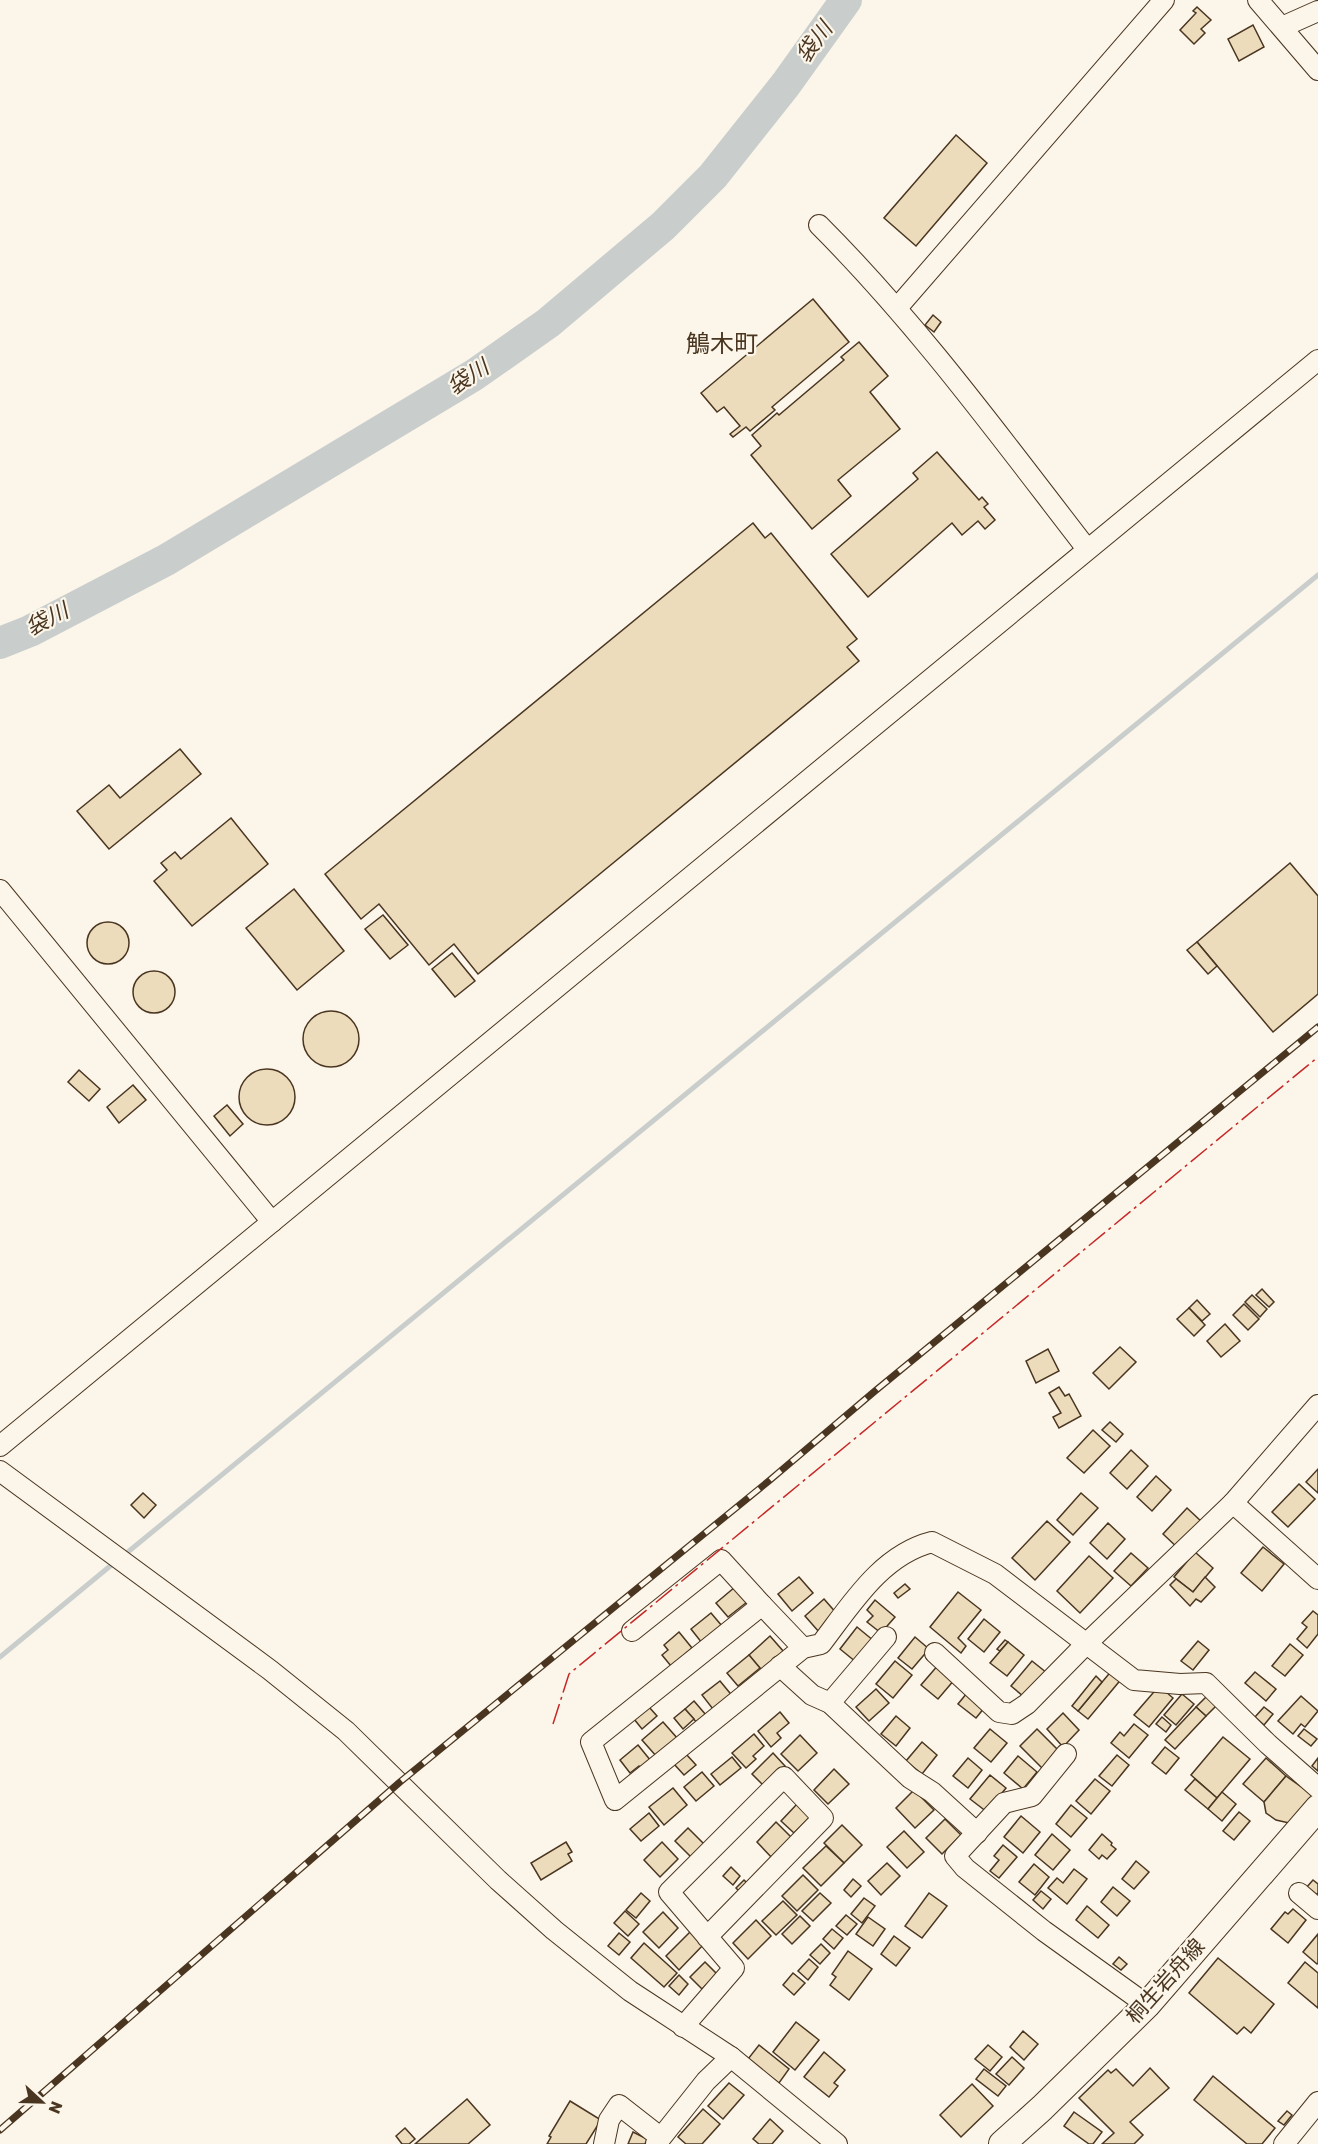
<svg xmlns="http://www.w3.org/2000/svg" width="1318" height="2144" font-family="Rubik,'Noto Sans JP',sans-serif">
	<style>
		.water { fill: #c9cecd; stroke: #887966; stroke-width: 1.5 }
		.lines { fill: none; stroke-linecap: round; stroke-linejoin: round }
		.stream { stroke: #c9cecd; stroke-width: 5 }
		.river { stroke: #c9cecd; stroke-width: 32 }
		.building { fill: #ecdcbc; stroke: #4a3520; stroke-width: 1.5 }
		.minor-casing { stroke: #4a3520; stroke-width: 22 }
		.major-casing { stroke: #4a3520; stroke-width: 28 }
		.minor { stroke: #fbf6e9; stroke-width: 20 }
		.major { stroke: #fbf6e9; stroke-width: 26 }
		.rail-casing { stroke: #4a3520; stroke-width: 7 }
		.rail { stroke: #fbf6e9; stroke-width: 4.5; stroke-dasharray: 14; stroke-linecap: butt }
		.power { stroke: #c62828; stroke-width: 1.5; stroke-dasharray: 21 4.5 3 4.5; stroke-linecap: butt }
		.labels { text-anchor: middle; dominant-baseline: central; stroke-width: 4.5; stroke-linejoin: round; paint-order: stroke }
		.street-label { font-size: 21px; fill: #4a3520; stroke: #fbf6e9 }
		.water-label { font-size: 22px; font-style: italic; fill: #4a3520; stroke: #fbf6e9 }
		.quarter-label { font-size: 24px; fill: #4a3520; stroke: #fbf6e9 }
	</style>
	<rect width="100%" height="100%" fill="#fbf6e9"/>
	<polygon class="water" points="30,631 0,649 0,640"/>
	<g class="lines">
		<g class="stream">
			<polyline points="123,1556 1318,575"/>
			<polyline points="0,1657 115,1562"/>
		</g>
		<polyline class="river" points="0,643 30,631 166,560 474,375 548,323 663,226 713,176 786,84 846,0"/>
	</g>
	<g class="building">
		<polygon points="1197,7 1211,20 1201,29 1205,33 1194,44 1180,30 1196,13 1193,11"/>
		<polygon points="1253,25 1264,47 1239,61 1228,39"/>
		<polygon points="956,135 987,163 916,246 884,218"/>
		<polygon points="813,299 849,342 772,407 775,410 750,431 746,427 733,437 730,434 740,426 724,407 717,412 701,393"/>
		<polygon points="933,315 941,322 934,332 925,325"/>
		<polygon points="859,342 888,376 870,392 900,429 838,480 851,496 812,529 751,455 761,446 752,435 777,413 779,415 844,360 841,357"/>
		<polygon points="937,452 979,500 982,497 988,504 984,507 995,520 985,529 978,521 962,535 952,523 868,597 831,554 918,479 913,473"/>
		<polygon points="753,523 765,538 771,533 857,639 847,647 859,661 478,974 454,944 429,965 379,904 361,919 325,874"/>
		<polygon points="180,749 201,774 109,849 77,811 109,785 120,798"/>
		<polygon points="231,818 268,864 192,926 154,881 167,870 161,863 175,852 181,859"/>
		<polygon points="1290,863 1318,896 1318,994 1273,1032 1197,942"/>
		<polygon points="294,889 344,951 297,990 246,928"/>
		<polygon points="383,915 408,945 390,959 365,929"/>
		<circle cx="108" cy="943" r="21"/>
		<polygon points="1197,942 1217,966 1208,974 1187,950"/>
		<polygon points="452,953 475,981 455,997 432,969"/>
		<circle cx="154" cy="992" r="21"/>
		<circle cx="331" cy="1039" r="28"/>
		<circle cx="267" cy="1097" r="28"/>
		<polygon points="79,1070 100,1089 89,1101 68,1082"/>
		<polygon points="133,1085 146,1100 119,1123 107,1107"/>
		<polygon points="227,1105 243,1124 230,1136 214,1116"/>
		<polygon points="1262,1289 1274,1302 1269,1307 1256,1295"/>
		<polygon points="1252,1295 1267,1309 1260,1317 1245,1302"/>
		<polygon points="1197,1300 1210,1314 1202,1321 1189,1308"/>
		<polygon points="1244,1304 1259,1319 1248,1330 1233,1315"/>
		<polygon points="1189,1308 1205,1325 1194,1336 1177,1319"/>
		<polygon points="1225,1324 1240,1341 1221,1357 1207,1341"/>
		<polygon points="1120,1347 1136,1362 1109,1389 1093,1373"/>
		<polygon points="1048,1349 1059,1371 1036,1383 1026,1361"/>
		<polygon points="1059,1387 1065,1396 1069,1394 1081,1416 1059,1428 1053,1417 1061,1413 1049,1393"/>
		<polygon points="1110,1422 1123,1434 1116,1442 1102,1430"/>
		<polygon points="1093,1430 1110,1446 1084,1473 1067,1458"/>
		<polygon points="1131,1450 1148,1466 1127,1489 1110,1473"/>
		<polygon points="1318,1469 1318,1493 1306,1482"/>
		<polygon points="1156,1476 1171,1490 1152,1511 1137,1497"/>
		<polygon points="1299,1484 1315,1499 1288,1527 1272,1512"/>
		<polygon points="143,1493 156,1505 144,1518 131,1505"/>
		<polygon points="1081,1493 1098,1508 1073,1535 1057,1520"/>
		<polygon points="1187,1508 1203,1523 1179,1549 1163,1534"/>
		<polygon points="1047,1521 1070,1542 1035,1580 1012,1558"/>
		<polygon points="1108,1523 1125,1539 1107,1559 1090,1543"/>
		<polygon points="1263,1547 1284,1564 1262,1591 1241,1573"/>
		<polygon points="1195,1552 1213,1568 1193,1592 1174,1577"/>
		<polygon points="1131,1553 1148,1568 1131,1586 1114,1571"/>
		<polygon points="1089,1556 1113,1578 1080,1613 1057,1591"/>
		<polygon points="799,1577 813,1593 792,1611 778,1594"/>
		<polygon points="1205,1577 1215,1587 1201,1602 1196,1599 1190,1606 1170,1585 1176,1579 1193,1592"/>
		<polygon points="905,1584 910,1589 898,1598 894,1593"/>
		<polygon points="735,1587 747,1602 728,1617 716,1603"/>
		<polygon points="958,1592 981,1610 958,1638 966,1646 961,1653 930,1627"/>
		<polygon points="824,1599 838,1615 819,1632 805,1616"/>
		<polygon points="875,1600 895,1617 881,1633 867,1622 873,1616 867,1610"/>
		<polygon points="1313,1611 1318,1615 1318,1634 1307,1648 1297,1639 1307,1627 1302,1623"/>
		<polygon points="711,1613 722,1626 702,1643 691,1629"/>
		<polygon points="984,1619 1000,1632 984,1652 968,1639"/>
		<polygon points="857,1627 874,1641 856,1662 840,1649"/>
		<polygon points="679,1632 692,1648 671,1666 662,1655 668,1650 664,1645"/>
		<polygon points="770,1636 784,1652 762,1671 749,1655"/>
		<polygon points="915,1637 929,1649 912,1669 898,1658"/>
		<polygon points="1005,1640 1008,1642 1000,1651 997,1649"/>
		<polygon points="1198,1641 1209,1650 1193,1670 1181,1661"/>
		<polygon points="1008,1642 1024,1655 1007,1676 990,1663"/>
		<polygon points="1290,1644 1303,1655 1285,1676 1272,1666"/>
		<polygon points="749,1655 760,1668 738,1686 727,1673"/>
		<polygon points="895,1661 912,1675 893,1698 876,1684"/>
		<polygon points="1032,1661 1047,1673 1023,1696 1011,1686"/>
		<polygon points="939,1664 955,1679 938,1699 921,1685"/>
		<polygon points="1113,1669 1123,1677 1088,1719 1078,1711"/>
		<polygon points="1255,1672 1276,1689 1266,1701 1245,1683"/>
		<polygon points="1096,1676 1102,1682 1078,1711 1072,1706"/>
		<polygon points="720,1681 734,1698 716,1713 702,1695"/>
		<polygon points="1159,1686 1173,1698 1149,1727 1134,1715"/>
		<polygon points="876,1689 889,1703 869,1721 856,1707"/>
		<polygon points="967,1693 985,1707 976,1718 958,1704"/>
		<polygon points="1182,1694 1194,1704 1176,1725 1164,1715"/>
		<polygon points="1208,1695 1218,1704 1206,1716 1196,1707"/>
		<polygon points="1301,1696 1318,1711 1305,1727 1301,1724 1293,1734 1278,1721"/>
		<polygon points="694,1701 706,1715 697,1723 685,1709"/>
		<polygon points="649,1707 657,1716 642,1729 634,1719"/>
		<polygon points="1196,1707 1206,1716 1175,1749 1165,1740"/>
		<polygon points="1264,1707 1273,1714 1264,1725 1255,1717"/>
		<polygon points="685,1709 694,1719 683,1729 674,1718"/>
		<polygon points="780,1712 789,1723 777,1733 781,1738 771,1747 758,1731"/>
		<polygon points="1063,1713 1079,1730 1063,1747 1047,1729"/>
		<polygon points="896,1716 910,1728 896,1746 881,1734"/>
		<polygon points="1162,1717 1171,1725 1166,1732 1156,1724"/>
		<polygon points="663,1722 678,1739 657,1757 642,1740"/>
		<polygon points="1134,1724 1148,1735 1129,1758 1111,1743 1120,1732 1124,1736"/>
		<polygon points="990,1729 1007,1743 991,1762 974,1748"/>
		<polygon points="1037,1729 1061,1753 1044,1770 1020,1746"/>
		<polygon points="1304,1729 1317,1739 1311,1746 1298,1736"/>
		<polygon points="754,1734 764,1746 753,1756 756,1759 746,1768 732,1753"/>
		<polygon points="800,1735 817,1753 798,1771 781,1754"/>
		<polygon points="1223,1737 1250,1759 1217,1798 1191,1775"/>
		<polygon points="922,1742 937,1755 922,1774 906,1761"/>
		<polygon points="638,1745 651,1761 642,1770 639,1766 630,1773 620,1760"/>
		<polygon points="1165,1747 1179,1758 1166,1774 1152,1763"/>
		<polygon points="773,1753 785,1766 765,1787 752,1774"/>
		<polygon points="686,1754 696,1765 684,1775 674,1764"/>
		<polygon points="1117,1755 1129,1765 1112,1786 1099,1776"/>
		<polygon points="1018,1756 1037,1772 1023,1789 1004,1773"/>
		<polygon points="732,1757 741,1768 720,1785 711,1774"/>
		<polygon points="968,1758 982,1770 968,1788 953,1776"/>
		<polygon points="1266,1758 1286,1776 1264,1802 1243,1784"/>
		<polygon points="1318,1758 1318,1771 1312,1766"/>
		<polygon points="834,1769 849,1784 828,1804 814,1790"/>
		<polygon points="702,1772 714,1786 696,1801 684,1787"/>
		<polygon points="990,1775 1006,1788 987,1812 970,1799"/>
		<polygon points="1286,1776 1317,1798 1289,1823 1276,1820 1266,1813 1264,1802"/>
		<polygon points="1095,1779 1110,1791 1091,1814 1076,1801"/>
		<polygon points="1195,1779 1217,1798 1208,1809 1185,1790"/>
		<polygon points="673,1788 687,1805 664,1825 649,1807"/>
		<polygon points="914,1790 934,1810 915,1828 896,1808"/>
		<polygon points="1222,1792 1236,1804 1222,1821 1208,1809"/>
		<polygon points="797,1804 810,1817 794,1833 781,1821"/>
		<polygon points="1071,1805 1087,1818 1071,1837 1056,1824"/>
		<polygon points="1239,1812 1250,1821 1234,1840 1223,1831"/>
		<polygon points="649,1813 659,1826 641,1841 630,1829"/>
		<polygon points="1021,1816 1040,1832 1023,1853 1004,1837"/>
		<polygon points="945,1819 961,1835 942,1854 926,1838"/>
		<polygon points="776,1822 793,1839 773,1859 757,1842"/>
		<polygon points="842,1825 862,1845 844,1863 824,1843"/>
		<polygon points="688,1828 705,1845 692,1858 675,1841"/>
		<polygon points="904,1831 924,1852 907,1868 887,1847"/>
		<polygon points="1052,1834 1070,1850 1053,1870 1035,1855"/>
		<polygon points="1102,1834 1112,1843 1111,1845 1116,1849 1107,1859 1102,1855 1099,1859 1089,1850"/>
		<polygon points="566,1842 572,1852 568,1854 572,1861 541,1880 531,1863"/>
		<polygon points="662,1842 678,1859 660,1877 644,1860"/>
		<polygon points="1003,1845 1017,1857 999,1878 990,1871 999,1860 994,1856"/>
		<polygon points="826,1846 844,1863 821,1886 803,1868"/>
		<polygon points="1136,1861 1149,1872 1134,1889 1122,1879"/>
		<polygon points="887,1863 900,1876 881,1895 868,1881"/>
		<polygon points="1034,1864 1049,1877 1035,1895 1019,1882"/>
		<polygon points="731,1867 740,1876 733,1885 723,1876"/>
		<polygon points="1074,1869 1087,1879 1067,1904 1048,1888 1057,1878 1063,1883"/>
		<polygon points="803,1875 818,1890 797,1911 782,1896"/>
		<polygon points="853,1879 861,1886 851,1897 844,1890"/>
		<polygon points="744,1880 749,1885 741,1893 736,1888"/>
		<polygon points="1313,1880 1318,1884 1318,1893 1315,1896 1306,1888"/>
		<polygon points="1113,1887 1130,1901 1117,1916 1101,1902"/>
		<polygon points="1041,1891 1051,1899 1043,1909 1033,1900"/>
		<polygon points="641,1893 650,1901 636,1918 626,1910"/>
		<polygon points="820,1893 831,1903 813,1921 802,1911"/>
		<polygon points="929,1893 947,1906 922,1938 905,1926"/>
		<polygon points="864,1898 875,1906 862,1923 851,1914"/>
		<polygon points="783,1901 797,1915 776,1935 762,1921"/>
		<polygon points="1087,1906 1109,1925 1098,1938 1076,1920"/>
		<polygon points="1293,1909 1306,1920 1288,1943 1271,1929 1285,1912 1288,1914"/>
		<polygon points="625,1911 639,1924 628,1936 614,1923"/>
		<polygon points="663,1912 678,1928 659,1948 643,1932"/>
		<polygon points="846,1915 857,1924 847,1935 836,1926"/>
		<polygon points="800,1916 810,1926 792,1944 782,1934"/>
		<polygon points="868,1917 885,1929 873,1946 856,1934"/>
		<polygon points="756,1920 771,1936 748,1959 733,1943"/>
		<polygon points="832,1929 843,1938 834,1949 823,1939"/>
		<polygon points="692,1930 705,1943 679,1970 666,1956"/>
		<polygon points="619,1933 630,1942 619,1955 608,1946"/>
		<polygon points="1318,1934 1318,1963 1317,1964 1303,1952"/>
		<polygon points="894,1936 910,1948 896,1966 881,1954"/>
		<polygon points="644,1943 677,1973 664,1987 631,1958"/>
		<polygon points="821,1944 830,1953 820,1964 810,1955"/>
		<polygon points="848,1951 872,1969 849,2000 830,1985 836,1977 832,1974"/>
		<polygon points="1119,1957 1127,1964 1121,1970 1113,1964"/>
		<polygon points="1218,1958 1274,2004 1251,2033 1244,2027 1237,2034 1189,1993"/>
		<polygon points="809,1959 818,1967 808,1980 798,1971"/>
		<polygon points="705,1962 717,1974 702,1989 690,1977"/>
		<polygon points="1305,1962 1318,1973 1318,2008 1288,1983"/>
		<polygon points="793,1973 805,1983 794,1995 783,1985"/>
		<polygon points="679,1975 688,1984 679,1995 669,1986"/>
		<polygon points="796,2022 819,2040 795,2070 773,2052"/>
		<polygon points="1023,2031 1038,2044 1024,2060 1010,2047"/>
		<polygon points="759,2045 789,2069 779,2083 748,2059"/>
		<polygon points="988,2045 1002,2057 990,2071 975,2059"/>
		<polygon points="824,2052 845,2070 834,2083 838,2086 829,2097 804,2077"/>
		<polygon points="1012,2057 1024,2068 1009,2085 996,2074"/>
		<polygon points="1150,2068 1169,2088 1130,2122 1143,2135 1134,2144 1102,2144 1114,2133 1079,2098 1108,2070 1111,2073 1116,2069 1133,2086"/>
		<polygon points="984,2069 1006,2086 998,2096 976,2079"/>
		<polygon points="1213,2076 1275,2128 1262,2144 1247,2144 1194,2100"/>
		<polygon points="729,2083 744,2095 723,2119 708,2106"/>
		<polygon points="972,2084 993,2106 961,2137 940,2115"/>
		<polygon points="467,2099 490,2125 468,2144 415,2144"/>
		<polygon points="570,2101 601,2120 586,2144 547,2144 551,2137 549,2136"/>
		<polygon points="703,2109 720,2124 702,2144 686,2144 678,2137"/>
		<polygon points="1287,2111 1292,2115 1284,2125 1278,2121"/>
		<polygon points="1074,2112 1102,2132 1093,2144 1089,2144 1064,2126"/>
		<polygon points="770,2119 783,2131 772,2144 759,2144 753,2139"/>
		<polygon points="405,2128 415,2139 409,2144 402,2144 396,2136"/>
		<polygon points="633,2132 647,2139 645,2144 628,2144"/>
	</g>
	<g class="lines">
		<defs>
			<g id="minor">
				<polyline points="1258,0 1318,70"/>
				<polyline points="1282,27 1318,11"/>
				<path d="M819,225C918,324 1001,438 1087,549"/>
				<polyline points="897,308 1164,0"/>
				<polyline points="0,890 272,1222"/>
				<polyline points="0,1446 1318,360"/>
				<polyline points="0,1471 270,1670 346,1731 498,1880 554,1930 630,1991 731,2057 837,2144"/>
				<polyline points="1233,1503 1318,1579"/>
				<polyline points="632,1631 721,1560 762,1605"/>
				<path d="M803,1648L762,1605L591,1742L615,1800L803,1648L821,1644C851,1605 881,1555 932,1542L995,1574L1134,1680L1180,1684L1206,1683L1268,1744L1318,1788"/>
				<polyline points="935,1653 999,1712 1012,1714 1027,1704 1086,1644 1233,1503 1318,1405"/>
				<polyline points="780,1666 812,1695 830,1703 910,1778 932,1792 977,1833"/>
				<polyline points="830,1703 886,1637"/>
				<polyline points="1066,1754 1032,1796 1004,1803 955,1856 965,1868 1044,1931 1147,2005"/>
				<polyline points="1299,1893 1318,1909"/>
				<polyline points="683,2027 734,1968 669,1892 784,1777 823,1818 707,1937"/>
				<polyline points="604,2144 609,2120 619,2105 660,2137"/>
				<polyline points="656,2144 706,2081 731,2057"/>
				<polyline points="1284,2144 1318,2102"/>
			</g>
			<polyline id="major" points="1002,2144 1042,2108 1147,2005 1318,1808"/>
		</defs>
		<use href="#minor" class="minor-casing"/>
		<use href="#major" class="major-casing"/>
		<use href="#minor" class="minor"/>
		<use href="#major" class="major"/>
		<defs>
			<polyline id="rail" points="0,2130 400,1782 770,1480 875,1391 1318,1027"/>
		</defs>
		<use href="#rail" class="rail-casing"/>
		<use href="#rail" class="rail"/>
		<polyline class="power" points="553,1724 569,1674 1318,1057"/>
	</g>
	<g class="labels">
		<g class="street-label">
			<text transform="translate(1165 1981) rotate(-48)">桐生岩舟線</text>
		</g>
		<g class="water-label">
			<text transform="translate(814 42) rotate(-53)">袋川</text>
			<text transform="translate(468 377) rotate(-33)">袋川</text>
			<text transform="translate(47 619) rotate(-27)">袋川</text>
		</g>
		<g class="quarter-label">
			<text x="722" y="344">鵤木町</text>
		</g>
	</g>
	<g transform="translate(42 2102) rotate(112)" stroke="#fbf6e9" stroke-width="4.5" paint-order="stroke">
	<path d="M0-4.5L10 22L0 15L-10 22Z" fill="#4a3520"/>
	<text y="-9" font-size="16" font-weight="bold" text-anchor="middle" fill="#4a3520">N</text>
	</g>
</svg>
